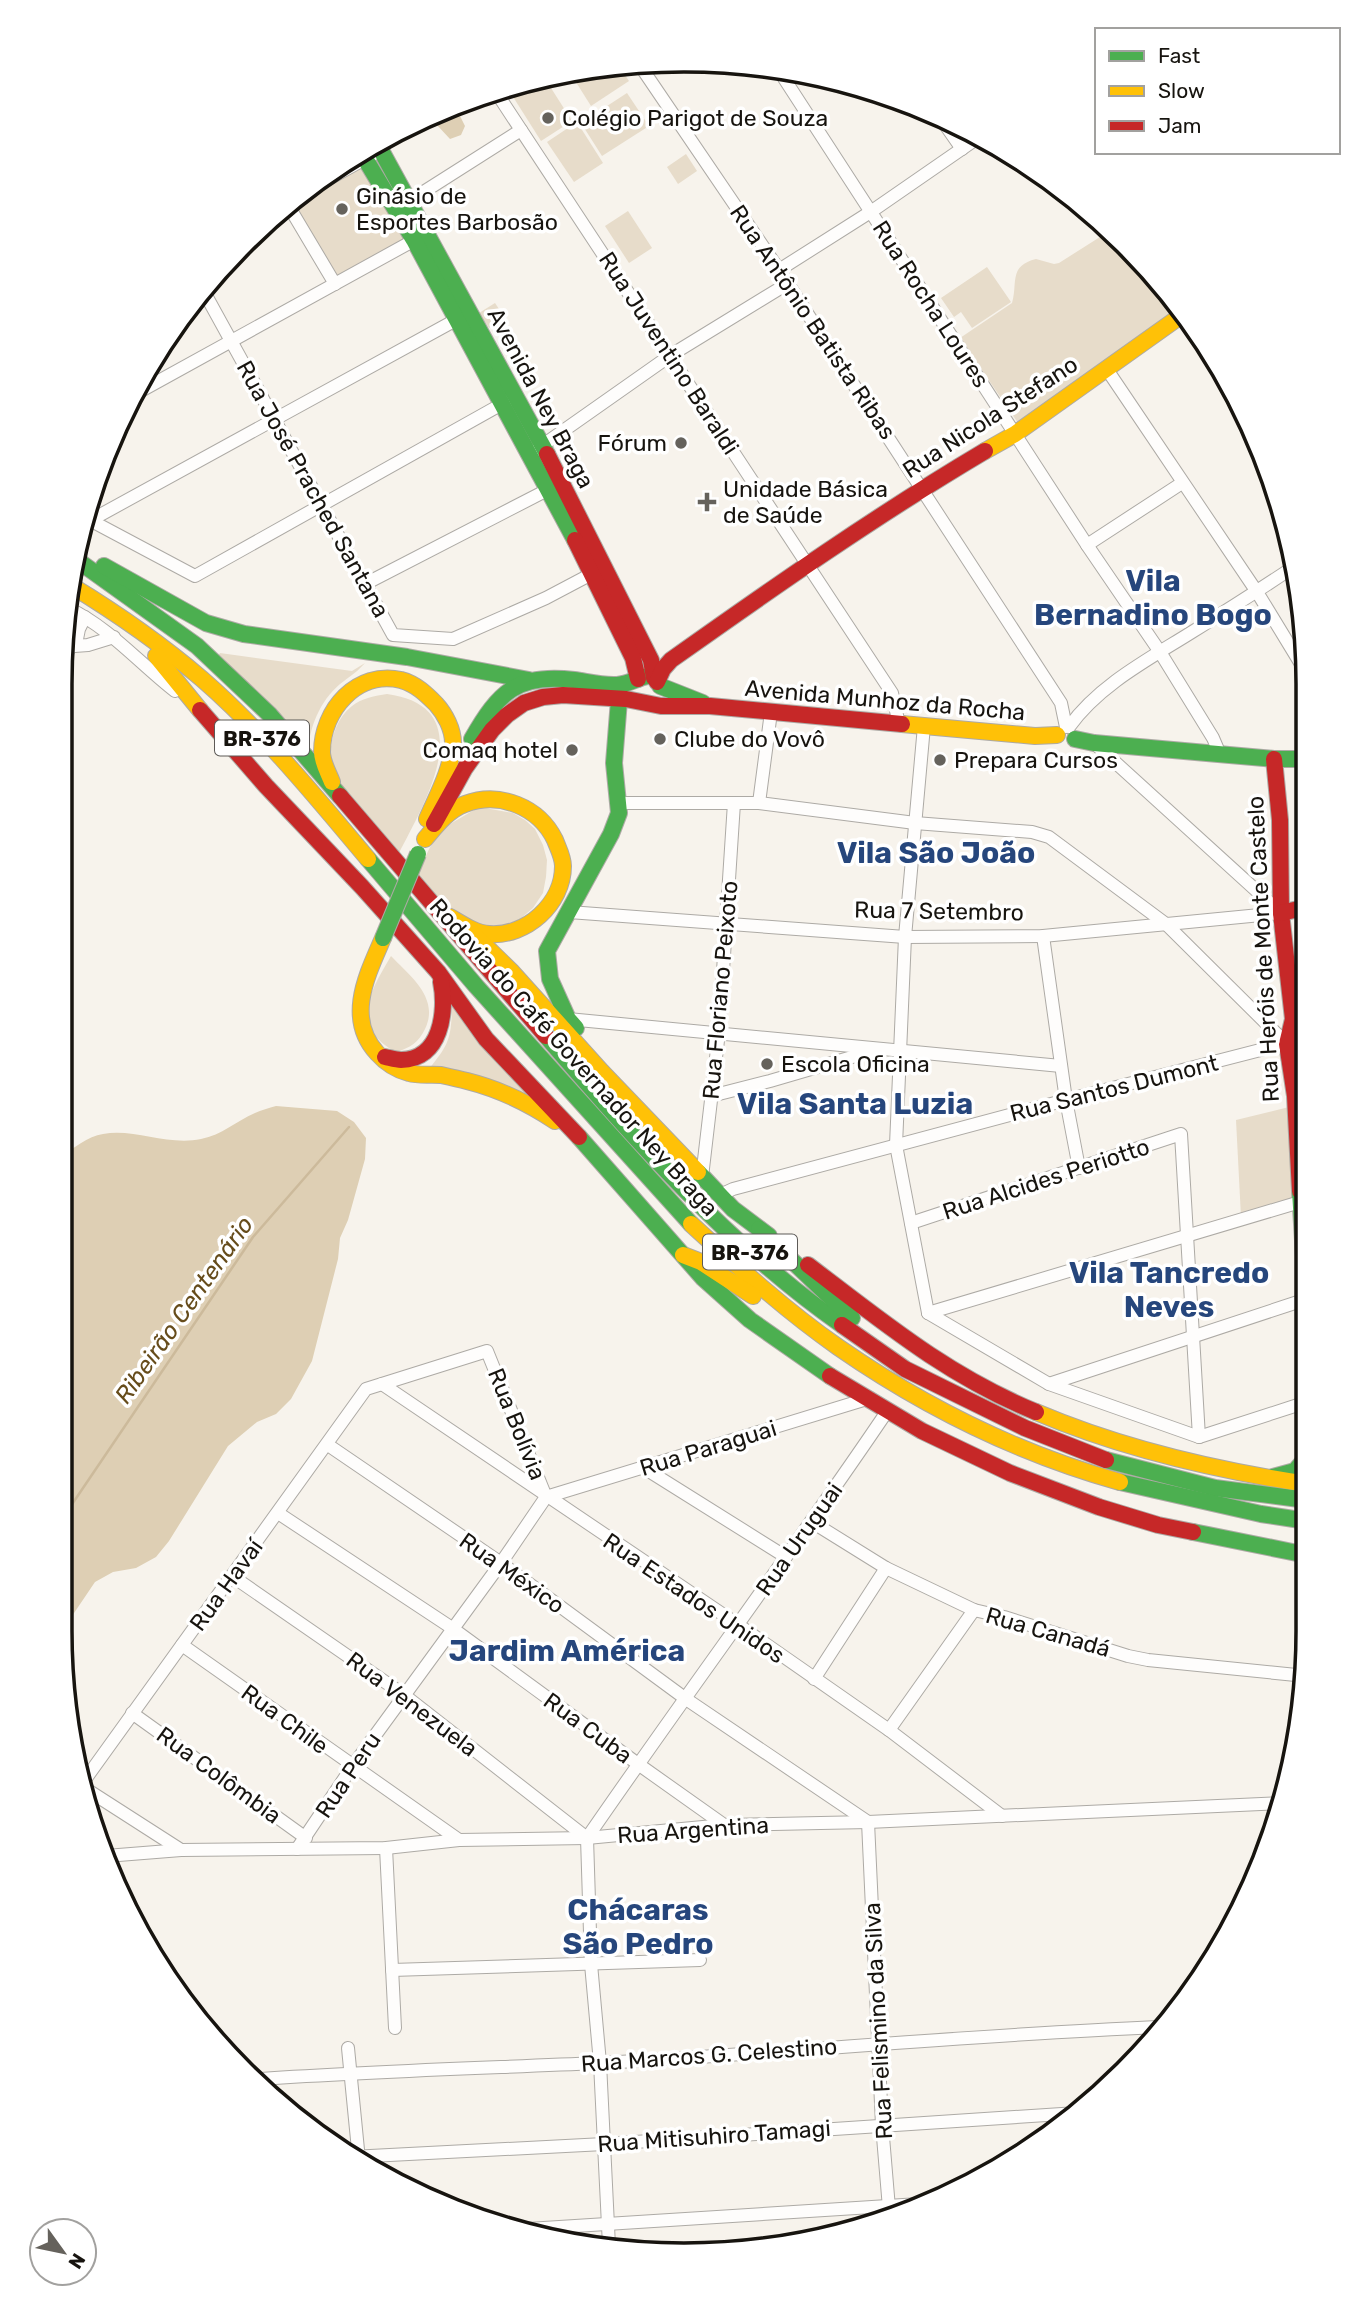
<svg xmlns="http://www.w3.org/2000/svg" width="1368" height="2315" font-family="Rubik,sans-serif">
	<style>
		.green { fill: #e7dcca }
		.forest { fill: #decfb4 }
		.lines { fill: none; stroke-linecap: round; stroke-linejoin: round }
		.stream { stroke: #ccba9b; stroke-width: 2.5 }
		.street-casing { stroke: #adaaa5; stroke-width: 14 }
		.fast-casing { stroke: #adaaa5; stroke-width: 18 }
		.slow-casing { stroke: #adaaa5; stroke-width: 18 }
		.jam-casing { stroke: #adaaa5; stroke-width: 18 }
		.street { stroke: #fefdfc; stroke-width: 12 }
		.fast { stroke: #4caf50; stroke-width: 16 }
		.slow { stroke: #ffc107; stroke-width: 16 }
		.jam { stroke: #c62828; stroke-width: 16 }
		.fast-bridge-casing { stroke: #adaaa5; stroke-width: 18; stroke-linecap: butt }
		.fast-bridge { stroke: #4caf50; stroke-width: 16 }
		.poi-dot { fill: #65625c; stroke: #fff; stroke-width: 2.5 }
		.labels { text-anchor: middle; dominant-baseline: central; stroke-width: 7; stroke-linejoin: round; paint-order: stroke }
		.shield { fill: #fff; stroke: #5d5a57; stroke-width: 2 }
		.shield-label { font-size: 21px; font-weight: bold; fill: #17140f }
		.poi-label { font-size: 23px; fill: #17140f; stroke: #fff; text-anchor: start }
		.street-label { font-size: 23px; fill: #17140f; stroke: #fff }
		.water-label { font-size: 24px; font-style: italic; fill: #664c1b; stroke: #fff }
		.district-label { font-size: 30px; font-weight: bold; fill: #26467c; stroke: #fff }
		.rim { fill: none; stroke: #17140f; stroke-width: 3.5 }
	</style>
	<rect width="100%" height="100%" fill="#f7f3ec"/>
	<g class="green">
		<polygon points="619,66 629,81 591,106 574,79 590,69"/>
		<polygon points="544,77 572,121 541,141 510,92 523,83"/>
		<polygon points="627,93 649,126 602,156 581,123"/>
		<polygon points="577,122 603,163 574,182 547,142"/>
		<polygon points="686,154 697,171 678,184 667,167"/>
		<polygon points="364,162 410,239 336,282 290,203"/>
		<polygon points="628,211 652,248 629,263 605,226"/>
		<path d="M1111,230L1173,316L1018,423L960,338L1012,303C1018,283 1008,266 1036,259L1054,264L1059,263Z"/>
		<polygon points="987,267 1011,302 972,328 961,312 954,317 941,298"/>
		<polygon points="495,303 505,318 489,328 479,313"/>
		<path d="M220,653L352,671L365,663C358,671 352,675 344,681C322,697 311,723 308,748L216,660Z"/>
		<path d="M387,694C483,707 424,804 399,853C388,841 334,780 332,770C327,748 334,720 352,706C362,698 375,696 387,694Z"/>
		<polygon points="479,807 513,813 525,820 535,829 543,845 547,860 546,877 543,893 533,908 520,919 498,928 464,921 415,879 430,847 445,827"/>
		<path d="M391,956C410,976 440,998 425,1029C419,1042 410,1048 396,1052C348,1026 370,992 391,956Z"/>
		<path d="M452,1007L532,1101L429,1069C449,1044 451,1039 452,1007Z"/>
		<polygon points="1289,1107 1295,1200 1241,1217 1236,1120"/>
	</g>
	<g class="forest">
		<polygon points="442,108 450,118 460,116 465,126 461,135 450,139 437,125 430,125 427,117"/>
		<path d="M276,1106L337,1111L354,1122L366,1138L365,1159L348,1220L340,1238L338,1259L312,1361L291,1399L276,1414L257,1422L228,1446L169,1541L156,1557L136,1568L113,1572L95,1582L70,1619L61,1640L60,1157C73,1149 88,1136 103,1134C134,1128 167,1146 201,1139C222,1135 236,1121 255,1113C261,1110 269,1108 276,1106Z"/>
	</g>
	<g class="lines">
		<polyline class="stream" points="60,1522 253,1237 349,1127"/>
		<defs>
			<g id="street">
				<polyline points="639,64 779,270 1061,703 1066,727"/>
				<polyline points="778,69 1087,545 1160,652 1213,738 1219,752"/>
				<polyline points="496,92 892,693 899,724"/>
				<polyline points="939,116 962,149"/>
				<polyline points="300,195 381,150"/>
				<polyline points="288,205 335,284"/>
				<polyline points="403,205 521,130"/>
				<polyline points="779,270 872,211 979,137"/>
				<polyline points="203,290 393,635 453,639 546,598 599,570"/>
				<polyline points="1106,368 1257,592 1307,674"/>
				<polyline points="137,393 420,237"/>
				<polyline points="536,450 671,355 787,284"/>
				<polyline points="86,518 195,576 509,400"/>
				<polyline points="91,520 463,316"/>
				<polyline points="1087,545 1182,483"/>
				<polyline points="365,584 555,486"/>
				<path d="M68,608C110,628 139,663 175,691"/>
				<polyline points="61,647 88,645 114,637"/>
				<polyline points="72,647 76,644 79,629 85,617"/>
				<polyline points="924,726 905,937 896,1145 928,1313"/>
				<path d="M1069,727C1099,685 1149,659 1192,632C1226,611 1259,590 1292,568"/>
				<polyline points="1094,743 1281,913"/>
				<polyline points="619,803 759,803 915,823 1032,832 1049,837 1166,924 1287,1044"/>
				<polyline points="759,803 771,712"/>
				<polyline points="569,912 905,937 1043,936 1281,913"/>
				<polyline points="1043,936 1066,1100 1079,1168"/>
				<polyline points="568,1019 1061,1066"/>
				<polyline points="711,1096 770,1081 876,1050"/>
				<polyline points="702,1177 719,1032 734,803"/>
				<polyline points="720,1195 733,1189 1066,1100 1307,1038"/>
				<polyline points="911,1223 1181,1134 1199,1437"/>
				<polyline points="928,1313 1049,1384 1199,1437 1307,1402"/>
				<polyline points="928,1313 1300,1202"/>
				<polyline points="382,1384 737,1624 889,1730 1002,1816"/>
				<polyline points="1049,1384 1307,1299"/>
				<polyline points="328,1445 501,1563 686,1699 868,1822 882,2125 890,2220"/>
				<polyline points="644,1468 786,1557"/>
				<polyline points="546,1497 870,1398"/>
				<polyline points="278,1513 452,1628 638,1764 724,1825"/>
				<polyline points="812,1522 886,1568 974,1610 1004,1617 1128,1656 1148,1660 1306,1676"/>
				<polyline points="232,1576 404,1695 587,1838"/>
				<polyline points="182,1645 459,1840"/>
				<polyline points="814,1679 886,1568"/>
				<polyline points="132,1713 306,1838"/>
				<polyline points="889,1730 974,1610"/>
				<polyline points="84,1781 366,1389 487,1351 546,1497"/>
				<polyline points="86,1789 181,1850"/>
				<path d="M587,1838C686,1694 790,1555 888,1410"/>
				<polyline points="587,1838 591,1964 600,2063 609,2246"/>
				<polyline points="386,1848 395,2028"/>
				<polyline points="297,1849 352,1767 501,1563 546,1497"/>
				<polyline points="106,1856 181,1850 386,1848 459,1840 587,1838 724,1825 868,1822 1281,1803"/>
				<polyline points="392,1970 700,1960"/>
				<polyline points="348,2048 359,2160"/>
				<path d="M261,2079C373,2071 486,2068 598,2063C785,2053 971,2035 1157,2027"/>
				<polyline points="351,2157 604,2144 1077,2113"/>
				<polyline points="512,2230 919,2204"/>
			</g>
			<g id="fast">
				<polyline points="377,143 547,454"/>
				<polyline points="361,152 414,240 575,540"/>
				<polyline points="77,560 197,646 269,714 340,796"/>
				<polyline points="104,566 206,623 244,634 407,657 529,680"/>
				<polyline points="660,686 703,703"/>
				<path d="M472,739C499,692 517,673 574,680C588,682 603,686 617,685C629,684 637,678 648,676"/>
				<polyline points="1075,739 1094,743 1274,759 1307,759"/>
				<polyline points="368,859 476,986 691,1224"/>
				<polyline points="576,1028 568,1019 550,979 547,951 611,834 619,813 614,763 619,700"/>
				<path d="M546,1036C636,1141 728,1245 842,1325"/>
				<polyline points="579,1137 703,1278 750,1320 830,1376"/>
				<polyline points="698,1172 733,1209 769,1236"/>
				<polyline points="1300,1191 1307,1306"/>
				<polyline points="759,1229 852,1318"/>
				<polyline points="1106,1460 1215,1488 1307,1500"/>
				<polyline points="1273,1477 1295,1471 1307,1457"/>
				<polyline points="1120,1482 1261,1514 1307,1521"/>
				<polyline points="1193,1532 1307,1555"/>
			</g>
			<g id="slow">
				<polyline points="985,451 1015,434 1182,315"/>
				<path d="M72,586C118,614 161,644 202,679C263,732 316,797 368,859"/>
				<polyline points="156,656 200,710"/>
				<polyline points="902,724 1035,736 1057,735"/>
				<path d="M332,782C328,772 322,762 322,752C322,710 357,670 401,680C416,684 426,694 436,704C445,714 453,729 453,743C452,769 437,796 427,819"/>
				<path d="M425,839C436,826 448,810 465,804C500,791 539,807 555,840C558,848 563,857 563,866C563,904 526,937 489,934C475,933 462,924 450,917"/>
				<polyline points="468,929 512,972 602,1072 698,1172"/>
				<path d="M383,938C367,975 345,1018 377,1053C385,1062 397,1070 409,1073C419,1076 430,1074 441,1075C450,1077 459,1079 467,1081C499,1089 528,1103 555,1121"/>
				<path d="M691,1224C738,1267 785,1310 838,1347C923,1406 1020,1454 1120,1482"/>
				<polyline points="683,1255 701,1262 753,1296"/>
				<path d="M1036,1412C1123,1449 1214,1470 1307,1484"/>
			</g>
			<g id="jam">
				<polyline points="547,454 651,660 654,678"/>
				<polyline points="575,540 633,658 638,679"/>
				<path d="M657,682L663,669L671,660C774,587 877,515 985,451"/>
				<polyline points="200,710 266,786 362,887 438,972 486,1039 579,1137"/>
				<polyline points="1274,759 1280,820 1281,913 1293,1019 1287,1044 1295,1096 1300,1191"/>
				<polyline points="340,796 546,1036"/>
				<polyline points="434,824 465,768 492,730 507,715 524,703 543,697 563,695 626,699 661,706 710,706 902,724"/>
				<polyline points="1281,913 1307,907"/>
				<path d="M385,1057C390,1058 396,1060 401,1060C441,1060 447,1011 441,982"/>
				<path d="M808,1265C883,1322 948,1376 1036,1412"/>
				<polyline points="842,1325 905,1369 1025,1428 1106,1460"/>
				<polyline points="830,1376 922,1431 1010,1473 1099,1507 1158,1525 1193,1532"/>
			</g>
		</defs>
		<use href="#street" class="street-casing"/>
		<use href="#fast" class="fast-casing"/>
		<use href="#slow" class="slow-casing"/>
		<use href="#jam" class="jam-casing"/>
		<use href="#street" class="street"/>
		<use href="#fast" class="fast"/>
		<use href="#slow" class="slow"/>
		<use href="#jam" class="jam"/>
		<defs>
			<polyline id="fast-bridge" points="383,938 418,854"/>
		</defs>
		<use href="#fast-bridge" class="fast-bridge-casing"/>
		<use href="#fast-bridge" class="fast-bridge"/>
	</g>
	<g class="poi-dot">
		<circle cx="548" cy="118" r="7"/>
		<circle cx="342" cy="209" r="7"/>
		<circle cx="681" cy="443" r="7"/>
		<path d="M703.5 491.5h7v7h7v7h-7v7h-7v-7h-7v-7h7z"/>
		<circle cx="660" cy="739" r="7"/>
		<circle cx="572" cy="750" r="7"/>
		<circle cx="940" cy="760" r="7"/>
		<circle cx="767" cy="1064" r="7"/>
	</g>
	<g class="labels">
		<g class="shield">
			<rect x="215" y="720.5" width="94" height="35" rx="5"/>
			<rect x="703" y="1234.5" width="94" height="35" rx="5"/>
		</g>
		<g class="shield-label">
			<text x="262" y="738">BR-376</text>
			<text x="750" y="1252">BR-376</text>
		</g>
		<g class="poi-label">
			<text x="562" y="118">Colégio Parigot de Souza</text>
			<text x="356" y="196">Ginásio de<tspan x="356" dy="26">Esportes Barbosão</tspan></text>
			<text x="667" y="443" text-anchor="end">Fórum</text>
			<text x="723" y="489">Unidade Básica<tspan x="723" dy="26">de Saúde</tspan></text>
			<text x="674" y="739">Clube do Vovô</text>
			<text x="558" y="750" text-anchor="end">Comaq hotel</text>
			<text x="954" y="760">Prepara Cursos</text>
			<text x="781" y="1064">Escola Oficina</text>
		</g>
		<g class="street-label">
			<text transform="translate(931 304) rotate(57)">Rua Rocha Loures</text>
			<text transform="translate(813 322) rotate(56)">Rua Antônio Batista Ribas</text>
			<text transform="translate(669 353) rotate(57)">Rua Juventino Baraldi</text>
			<text transform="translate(541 398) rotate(62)">Avenida Ney Braga</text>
			<text transform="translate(990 417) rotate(-33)">Rua Nicola Stefano</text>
			<text transform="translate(313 489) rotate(61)">Rua José Prached Santana</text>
			<text transform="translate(885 700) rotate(5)">Avenida Munhoz da Rocha</text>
			<text transform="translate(939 911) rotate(1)">Rua 7 Setembro</text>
			<text transform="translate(1263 949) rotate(-93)">Rua Heróis de Monte Castelo</text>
			<text transform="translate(720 990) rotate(-85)">Rua Floriano Peixoto</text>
			<text transform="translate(574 1057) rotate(48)">Rodovia do Café Governador Ney Braga</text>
			<text transform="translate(1114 1088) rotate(-14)">Rua Santos Dumont</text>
			<text transform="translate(1046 1179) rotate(-18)">Rua Alcides Periotto</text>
			<text transform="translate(517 1424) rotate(68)">Rua Bolívia</text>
			<text transform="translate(708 1448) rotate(-17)">Rua Paraguai</text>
			<text transform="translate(799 1539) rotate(-55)">Rua Uruguai</text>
			<text transform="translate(512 1573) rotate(35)">Rua México</text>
			<text transform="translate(226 1585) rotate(-54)">Rua Havaí</text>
			<text transform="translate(694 1598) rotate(34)">Rua Estados Unidos</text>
			<text transform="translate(1048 1632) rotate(16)">Rua Canadá</text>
			<text transform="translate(412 1704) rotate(37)">Rua Venezuela</text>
			<text transform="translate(285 1719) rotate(36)">Rua Chile</text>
			<text transform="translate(588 1728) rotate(36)">Rua Cuba</text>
			<text transform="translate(219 1775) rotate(36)">Rua Colômbia</text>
			<text transform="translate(348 1775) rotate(-56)">Rua Peru</text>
			<text transform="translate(693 1830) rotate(-4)">Rua Argentina</text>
			<text transform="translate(878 2021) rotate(-93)">Rua Felismino da Silva</text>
			<text transform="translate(709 2055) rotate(-4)">Rua Marcos G. Celestino</text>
			<text transform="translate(714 2136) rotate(-4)">Rua Mitisuhiro Tamagi</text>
		</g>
		<g class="water-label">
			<text transform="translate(184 1310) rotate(-55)">Ribeirão Centenário</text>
		</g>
		<g class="district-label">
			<text x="1153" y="581">Vila<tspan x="1153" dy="34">Bernadino Bogo</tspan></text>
			<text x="936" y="853">Vila São João</text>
			<text x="855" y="1104">Vila Santa Luzia</text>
			<text x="1169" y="1273">Vila Tancredo<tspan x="1169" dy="34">Neves</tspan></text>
			<text x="567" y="1651">Jardim América</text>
			<text x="638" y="1910">Chácaras<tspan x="638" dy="34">São Pedro</tspan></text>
		</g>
	</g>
	<path d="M0 0H1368V2315H0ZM684 72H684A612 612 0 0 1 1296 684V1631A612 612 0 0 1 684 2243H684A612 612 0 0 1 72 1631V684A612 612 0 0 1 684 72Z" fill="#fff" fill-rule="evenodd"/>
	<path class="rim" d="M684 72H684A612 612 0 0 1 1296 684V1631A612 612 0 0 1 684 2243H684A612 612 0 0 1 72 1631V684A612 612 0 0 1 684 72Z"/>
	<rect x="1095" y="28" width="245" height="126" fill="#ffffff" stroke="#a2a19f" stroke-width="2"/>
	<rect x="1109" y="51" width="35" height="10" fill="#4caf50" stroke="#a2a19f" stroke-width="2"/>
	<text x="1158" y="63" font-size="21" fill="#17140f">Fast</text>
	<rect x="1109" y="86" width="35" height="10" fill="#ffc107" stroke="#a2a19f" stroke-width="2"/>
	<text x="1158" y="98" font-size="21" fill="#17140f">Slow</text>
	<rect x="1109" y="121" width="35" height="10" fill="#c62828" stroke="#a2a19f" stroke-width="2"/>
	<text x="1158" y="133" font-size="21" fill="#17140f">Jam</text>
	<g transform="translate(63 2252) rotate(123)"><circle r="33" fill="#ffffff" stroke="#a2a19f" stroke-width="2"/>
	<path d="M0-5L12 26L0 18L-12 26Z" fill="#65625c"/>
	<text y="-10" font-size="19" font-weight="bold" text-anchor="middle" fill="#17140f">N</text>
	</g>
</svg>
